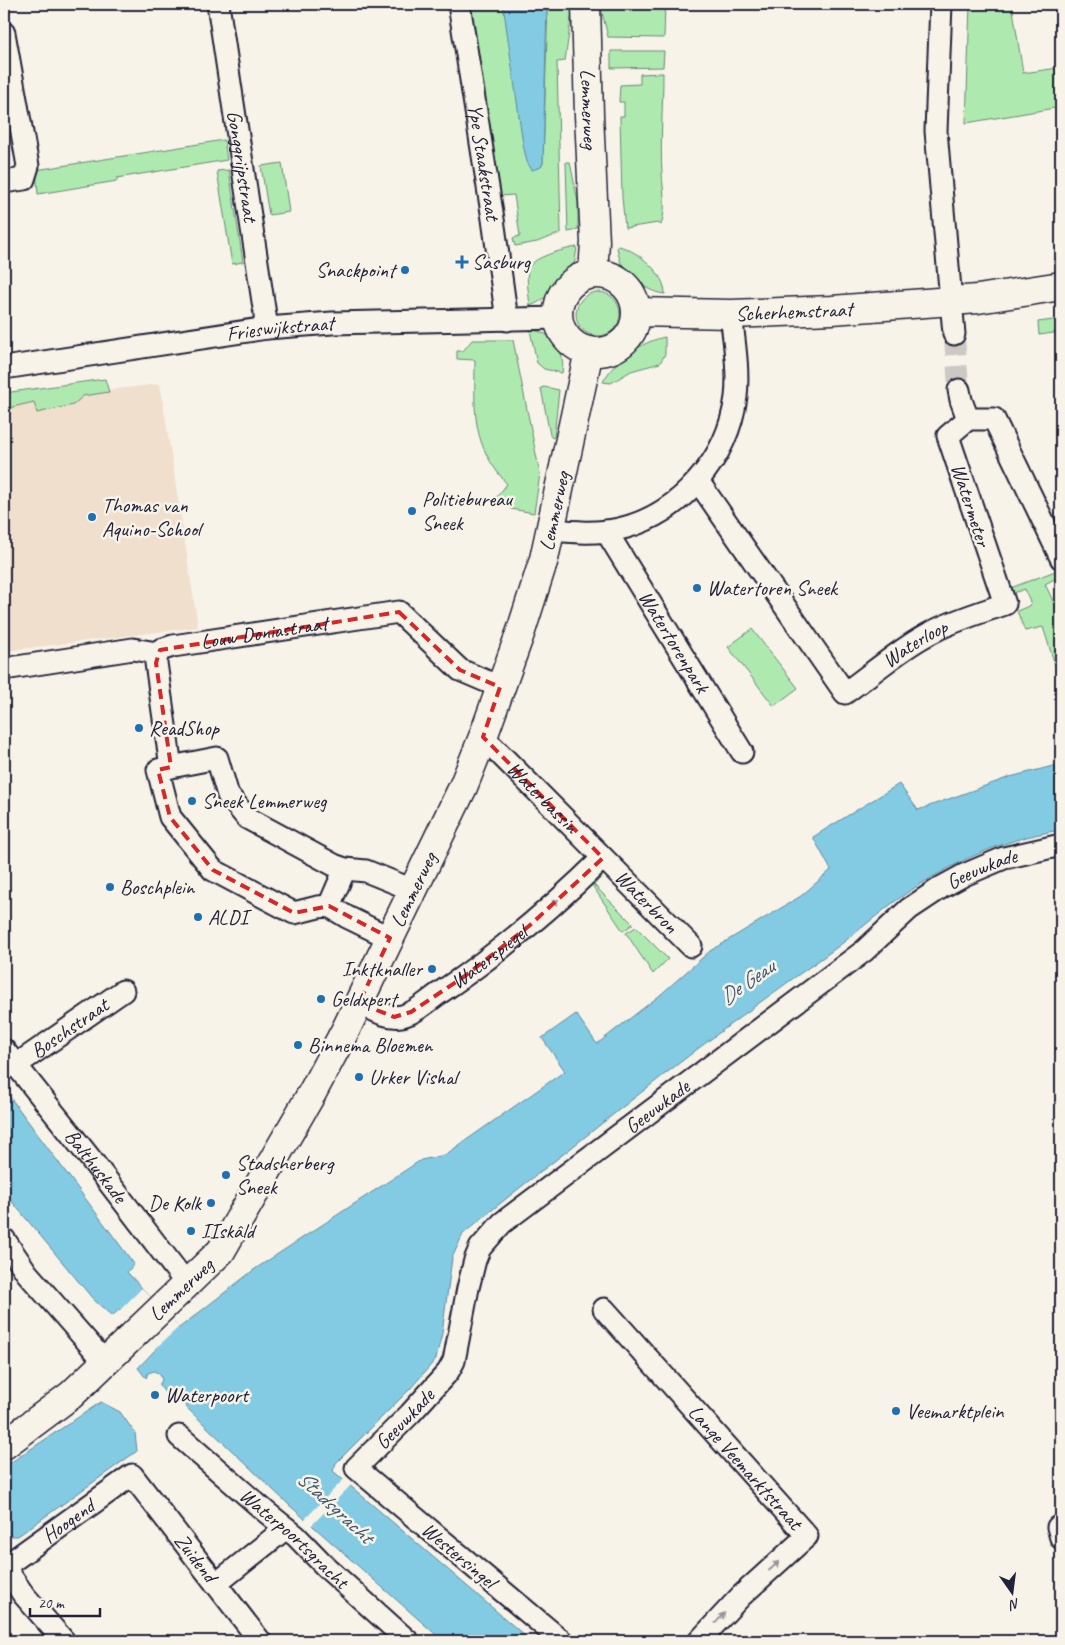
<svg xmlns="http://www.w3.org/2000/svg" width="1065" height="1645" font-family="Caveat,sans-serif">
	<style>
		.built { fill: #efdfcc }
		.green { fill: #aeeaaf; stroke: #688675 }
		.water { fill: #83cbe3; stroke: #5c87a0 }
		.pier { fill: #f7f3e8 }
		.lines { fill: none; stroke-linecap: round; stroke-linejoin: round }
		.street-tunnel { stroke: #ccc9c5; stroke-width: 21; stroke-dasharray: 21 11; stroke-linecap: butt }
		.street-casing { stroke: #22223b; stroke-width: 25 }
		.secondary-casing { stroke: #22223b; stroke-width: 31 }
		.street { stroke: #f7f3e8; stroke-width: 21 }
		.secondary { stroke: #f7f3e8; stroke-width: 28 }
		.oneway { fill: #97959a }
		.marked { fill: none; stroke: #d62828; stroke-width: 4; stroke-dasharray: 10 6; stroke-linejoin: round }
		.poi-dot { fill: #1f6fb2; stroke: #f7f3e8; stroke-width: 2 }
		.labels { text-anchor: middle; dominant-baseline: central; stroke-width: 5; stroke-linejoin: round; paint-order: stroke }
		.street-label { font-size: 21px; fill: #22223b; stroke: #f7f3e8 }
		.poi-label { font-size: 21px; fill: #22223b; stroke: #f7f3e8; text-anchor: start }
		.water-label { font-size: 22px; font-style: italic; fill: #3f556d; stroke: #f7f3e8 }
	</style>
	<rect width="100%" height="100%" fill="#f7f3e8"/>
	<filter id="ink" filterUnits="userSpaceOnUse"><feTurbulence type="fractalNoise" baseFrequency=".02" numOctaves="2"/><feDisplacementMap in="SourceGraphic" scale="10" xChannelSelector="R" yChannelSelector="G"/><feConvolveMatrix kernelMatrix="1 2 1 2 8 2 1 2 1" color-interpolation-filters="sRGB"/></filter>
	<g filter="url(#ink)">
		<polygon class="built" points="160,384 198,627 4,651 4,402"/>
		<g class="green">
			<polygon points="469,4 504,4 509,36 541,167 543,163 548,4 573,4 565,61 557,62 561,233 537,242 515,246 513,238 520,236 514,195 499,196"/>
			<polygon points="600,4 665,4 664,38 608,37"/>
			<polygon points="970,4 1012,4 1023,73 1058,68 1061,85 1061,107 966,123"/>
			<polygon points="611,51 664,51 663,67 611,68"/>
			<path d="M663,73C663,106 660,141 662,174C663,192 667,207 661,225L658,223L625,228L622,197L620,116H624V102H619L620,85L640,84V74Z"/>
			<polygon points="224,140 227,160 117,178 117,181 38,194 36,170"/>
			<polygon points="566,162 570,162 578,202 578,230 568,232"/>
			<polygon points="282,163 289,212 269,215 261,166"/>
			<polygon points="229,170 243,262 232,264 217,171"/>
			<path d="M619,246C638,251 665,273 665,294C649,293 628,277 621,263C619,258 618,252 617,247Z"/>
			<path d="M577,247L575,261L569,271L549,295L537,303L530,306C529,295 526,281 528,270C530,257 565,249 577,247Z"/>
			<circle cx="598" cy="314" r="22"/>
			<polygon points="1061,319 1061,332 1039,335 1038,322"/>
			<path d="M530,330C553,331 566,352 562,373L544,369L537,363Z"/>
			<path d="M665,337V354L660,363L631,371L611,383L603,382C613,361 643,341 665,337Z"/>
			<path d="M472,340H513L540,474L534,513L511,509L496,498L507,484C470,442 475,412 475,360L457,359V351H463Z"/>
			<polygon points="105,379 109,392 83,396 73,405 37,413 34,402 4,409 4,393"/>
			<polygon points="544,387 559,390 554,437 552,438 550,435 541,388"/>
			<polygon points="1058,570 1060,576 1045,584 1061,618 1061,684 1043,627 1025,631 1017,611 1031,605 1025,589 1011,594 1008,589"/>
			<polygon points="752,629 798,688 774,706 728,647"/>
			<polygon points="603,870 606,872 594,885 633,924 623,931 590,882"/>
			<polygon points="636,927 668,959 653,974 626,933"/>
		</g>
		<g class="water">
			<polygon points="503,4 547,4 543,163 541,167 532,170 527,162 523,144"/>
			<path d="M1061,764V830C999,839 940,868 890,905C868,922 848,940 825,956C736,1018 651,1084 566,1152C531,1179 496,1206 463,1234L452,1258L442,1333L436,1359L410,1389L336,1463L333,1471L531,1641H443L288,1504L187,1408L185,1401L180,1398L174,1401L173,1403L159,1385L162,1380L160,1374L154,1371L148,1373L146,1378L138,1368L157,1348L120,1309L112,1316L93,1299L4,1192V1089L134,1264L127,1272L179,1328L255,1269L421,1160L445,1155L565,1071L542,1038L576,1014L597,1044L659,996L710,951L801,896L831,870L813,837L899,784L918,810L1010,777Z"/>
			<polygon points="101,1402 120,1412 135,1433 137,1451 18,1536 11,1536 4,1527 4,1467"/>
		</g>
		<g class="pier">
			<polygon points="142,1288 179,1327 156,1348 120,1310"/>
			<polygon points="345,1478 352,1484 310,1527 303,1521"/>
		</g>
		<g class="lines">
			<polyline class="street-tunnel" points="954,334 959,390"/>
			<defs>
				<g id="street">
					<path id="s1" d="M218,4L267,328"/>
					<path id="s2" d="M459,4L493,219L507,320"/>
					<polyline points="941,4 936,131 954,334"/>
					<polyline points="4,33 28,166 24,179 4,182"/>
					<path id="s3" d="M4,368L267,328L332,323L559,318"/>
					<polyline points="959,390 961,400 968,419 994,419 1061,558"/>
					<path id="s4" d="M698,481L845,693C874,672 905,645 936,630C958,619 982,612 1005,604L948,436L968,419"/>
					<path d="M551,530C574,532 596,534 619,529C680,515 728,459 736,397C739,370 734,341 731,314"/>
					<path id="s5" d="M606,531L742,752"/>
					<polyline points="157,653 156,663 171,767 217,758 228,795 247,818 334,865 345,869 366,871 413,890"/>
					<path id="s6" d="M4,669L133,649L157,653L160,650L173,646L399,612L460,670L500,687"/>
					<path id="s7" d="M483,737L691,946"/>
					<polyline points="171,767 158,770 170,817 213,870 294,913 318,907 329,906 347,917 390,938"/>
					<polyline points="329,906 345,869"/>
					<path id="s8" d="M359,1003C372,1009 387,1019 402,1016C416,1013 429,1000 441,992C499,953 553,907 603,858"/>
					<path id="s9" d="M4,1050L90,1158L186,1283"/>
					<path id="s10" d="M16,1065L123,991"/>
					<polyline points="4,1239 27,1273 106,1363"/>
					<path id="s11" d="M604,1309L807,1536L741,1596L699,1641"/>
					<path id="s12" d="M179,1436L266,1512L296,1536L327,1568L408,1641"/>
					<polyline points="1061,1526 1058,1527 1061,1538"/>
					<polyline points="4,1566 23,1594 64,1641"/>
					<path id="s13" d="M4,1567L132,1475L260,1641"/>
					<polyline points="216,1584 286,1528"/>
					<path id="s14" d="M562,1641L356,1468L410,1414L448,1372L454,1361L468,1288L475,1260L480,1248L502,1223L864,951L909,909L942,887L964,875L1004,858L1061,845"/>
				</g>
				<g id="secondary">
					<path id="s15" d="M586,4L589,115L595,242L593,274"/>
					<circle cx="597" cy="313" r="39"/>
					<path id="s16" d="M636,312L731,314L832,310L978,299L1061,286"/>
					<path id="s17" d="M4,1445L71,1395L221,1251L312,1093L346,1029L463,787L483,737L521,631L544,559L589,351"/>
				</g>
			</defs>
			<use href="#street" class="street-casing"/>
			<use href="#secondary" class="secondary-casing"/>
			<use href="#street" class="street"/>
			<use href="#secondary" class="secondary"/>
		</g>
		<defs><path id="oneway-solid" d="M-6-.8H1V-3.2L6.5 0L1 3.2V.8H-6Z" transform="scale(1.25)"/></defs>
		<g class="oneway">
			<use href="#oneway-solid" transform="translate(553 904) rotate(-41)"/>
			<use href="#oneway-solid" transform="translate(774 1566) rotate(-42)"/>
			<use href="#oneway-solid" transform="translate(720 1618) rotate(-48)"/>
		</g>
	</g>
	<path class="marked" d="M399,612L460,670L500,687L483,737L603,858L529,926L465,976L411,1012L394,1017L359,1003L390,938L329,906L294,913L213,870L170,817L158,770L171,767L156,663L160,650Z"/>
	<g class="poi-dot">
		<path d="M459.5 254.5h5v5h5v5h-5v5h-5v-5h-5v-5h5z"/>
		<circle cx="405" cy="270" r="5"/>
		<circle cx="412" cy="511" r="5"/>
		<circle cx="92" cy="517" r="5"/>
		<circle cx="697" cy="588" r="5"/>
		<circle cx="139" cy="728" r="5"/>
		<circle cx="192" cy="801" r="5"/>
		<circle cx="110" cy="887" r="5"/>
		<circle cx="198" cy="917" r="5"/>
		<circle cx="432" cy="969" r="5"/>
		<circle cx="321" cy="999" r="5"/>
		<circle cx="298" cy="1045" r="5"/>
		<circle cx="359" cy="1077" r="5"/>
		<circle cx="226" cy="1175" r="5"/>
		<circle cx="211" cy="1203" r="5"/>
		<circle cx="191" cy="1231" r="5"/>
		<circle cx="155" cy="1395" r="5"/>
		<circle cx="896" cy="1411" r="5"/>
	</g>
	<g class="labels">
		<g class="street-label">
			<text stroke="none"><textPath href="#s15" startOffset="105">Lemmerweg</textPath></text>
			<text stroke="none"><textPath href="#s2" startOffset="160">Ype Staakstraat</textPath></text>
			<text stroke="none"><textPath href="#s1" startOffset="164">Gonggrijpstraat</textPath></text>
			<text stroke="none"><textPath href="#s16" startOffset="158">Scherhemstraat</textPath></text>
			<text stroke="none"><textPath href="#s3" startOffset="279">Frieswijkstraat</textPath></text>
			<text transform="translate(971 505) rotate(72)">Watermeter</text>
			<text stroke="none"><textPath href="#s17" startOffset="1106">Lemmerweg</textPath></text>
			<text stroke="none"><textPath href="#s6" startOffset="265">Louw Doniastraat</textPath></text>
			<text stroke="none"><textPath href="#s5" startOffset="130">Watertorenpark</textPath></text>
			<text stroke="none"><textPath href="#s4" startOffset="344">Waterloop</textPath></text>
			<text stroke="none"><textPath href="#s7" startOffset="85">Waterbassin</textPath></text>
			<text stroke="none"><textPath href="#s14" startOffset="1162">Geeuwkade</textPath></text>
			<text stroke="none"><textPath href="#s17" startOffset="701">Lemmerweg</textPath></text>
			<text stroke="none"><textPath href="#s7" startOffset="232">Waterbron</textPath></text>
			<text stroke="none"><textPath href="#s8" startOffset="151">Waterspiegel</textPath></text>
			<text stroke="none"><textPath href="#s10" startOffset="65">Boschstraat</textPath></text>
			<text stroke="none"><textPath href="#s14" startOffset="758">Geeuwkade</textPath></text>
			<text stroke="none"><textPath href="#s9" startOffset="148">Balthuskade</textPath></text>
			<text stroke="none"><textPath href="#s17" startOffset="236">Lemmerweg</textPath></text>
			<text stroke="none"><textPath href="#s14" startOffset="338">Geeuwkade</textPath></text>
			<text stroke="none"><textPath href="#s11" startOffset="212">Lange Veemarktstraat</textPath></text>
			<text stroke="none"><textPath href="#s13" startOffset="79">Hoogend</textPath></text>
			<text stroke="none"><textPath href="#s12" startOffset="154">Waterpoortsgracht</textPath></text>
			<text transform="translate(459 1555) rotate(40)">Westersingel</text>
			<text stroke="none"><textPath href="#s13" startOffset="262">Zuidend</textPath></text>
		</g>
		<g class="poi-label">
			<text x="472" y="262">Sasburg</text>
			<text x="395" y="270" text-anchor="end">Snackpoint</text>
			<text x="422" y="499">Politiebureau<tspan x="422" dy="24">Sneek</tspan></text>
			<text x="102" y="505">Thomas van<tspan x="102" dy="24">Aquino-School</tspan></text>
			<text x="707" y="588">Watertoren Sneek</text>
			<text x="149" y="728">ReadShop</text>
			<text x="202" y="801">Sneek Lemmerweg</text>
			<text x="120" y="887">Boschplein</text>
			<text x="208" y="917">ALDI</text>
			<text x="422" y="969" text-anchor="end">Inktknaller</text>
			<text x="331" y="999">Geldxpert</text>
			<text x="308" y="1045">Binnema Bloemen</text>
			<text x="369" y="1077">Urker Vishal</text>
			<text x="236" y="1163">Stadsherberg<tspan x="236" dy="24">Sneek</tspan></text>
			<text x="201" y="1203" text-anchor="end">De Kolk</text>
			<text x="201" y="1231">IIskâld</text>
			<text x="165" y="1395">Waterpoort</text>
			<text x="906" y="1411">Veemarktplein</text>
		</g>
		<g class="water-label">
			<text transform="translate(747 982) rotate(-35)">De Geau</text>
			<text transform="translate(335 1507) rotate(43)">Stadsgracht</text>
		</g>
	</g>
	<rect width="1065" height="1645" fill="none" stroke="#f7f3e8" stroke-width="20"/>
	<rect x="10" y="10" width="1045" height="1625" fill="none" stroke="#22223b" stroke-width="2" filter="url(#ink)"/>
	<g transform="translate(1012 1592) rotate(166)" stroke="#f7f3e8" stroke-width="4" paint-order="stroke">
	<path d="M0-4L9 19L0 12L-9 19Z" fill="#22223b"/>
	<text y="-8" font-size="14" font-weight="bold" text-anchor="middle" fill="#22223b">N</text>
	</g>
	<path d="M30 1608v8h70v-8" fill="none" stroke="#22223b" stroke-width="2.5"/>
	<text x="38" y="1608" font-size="15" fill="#22223b" stroke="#f7f3e8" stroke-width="4" paint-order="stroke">20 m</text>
</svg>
